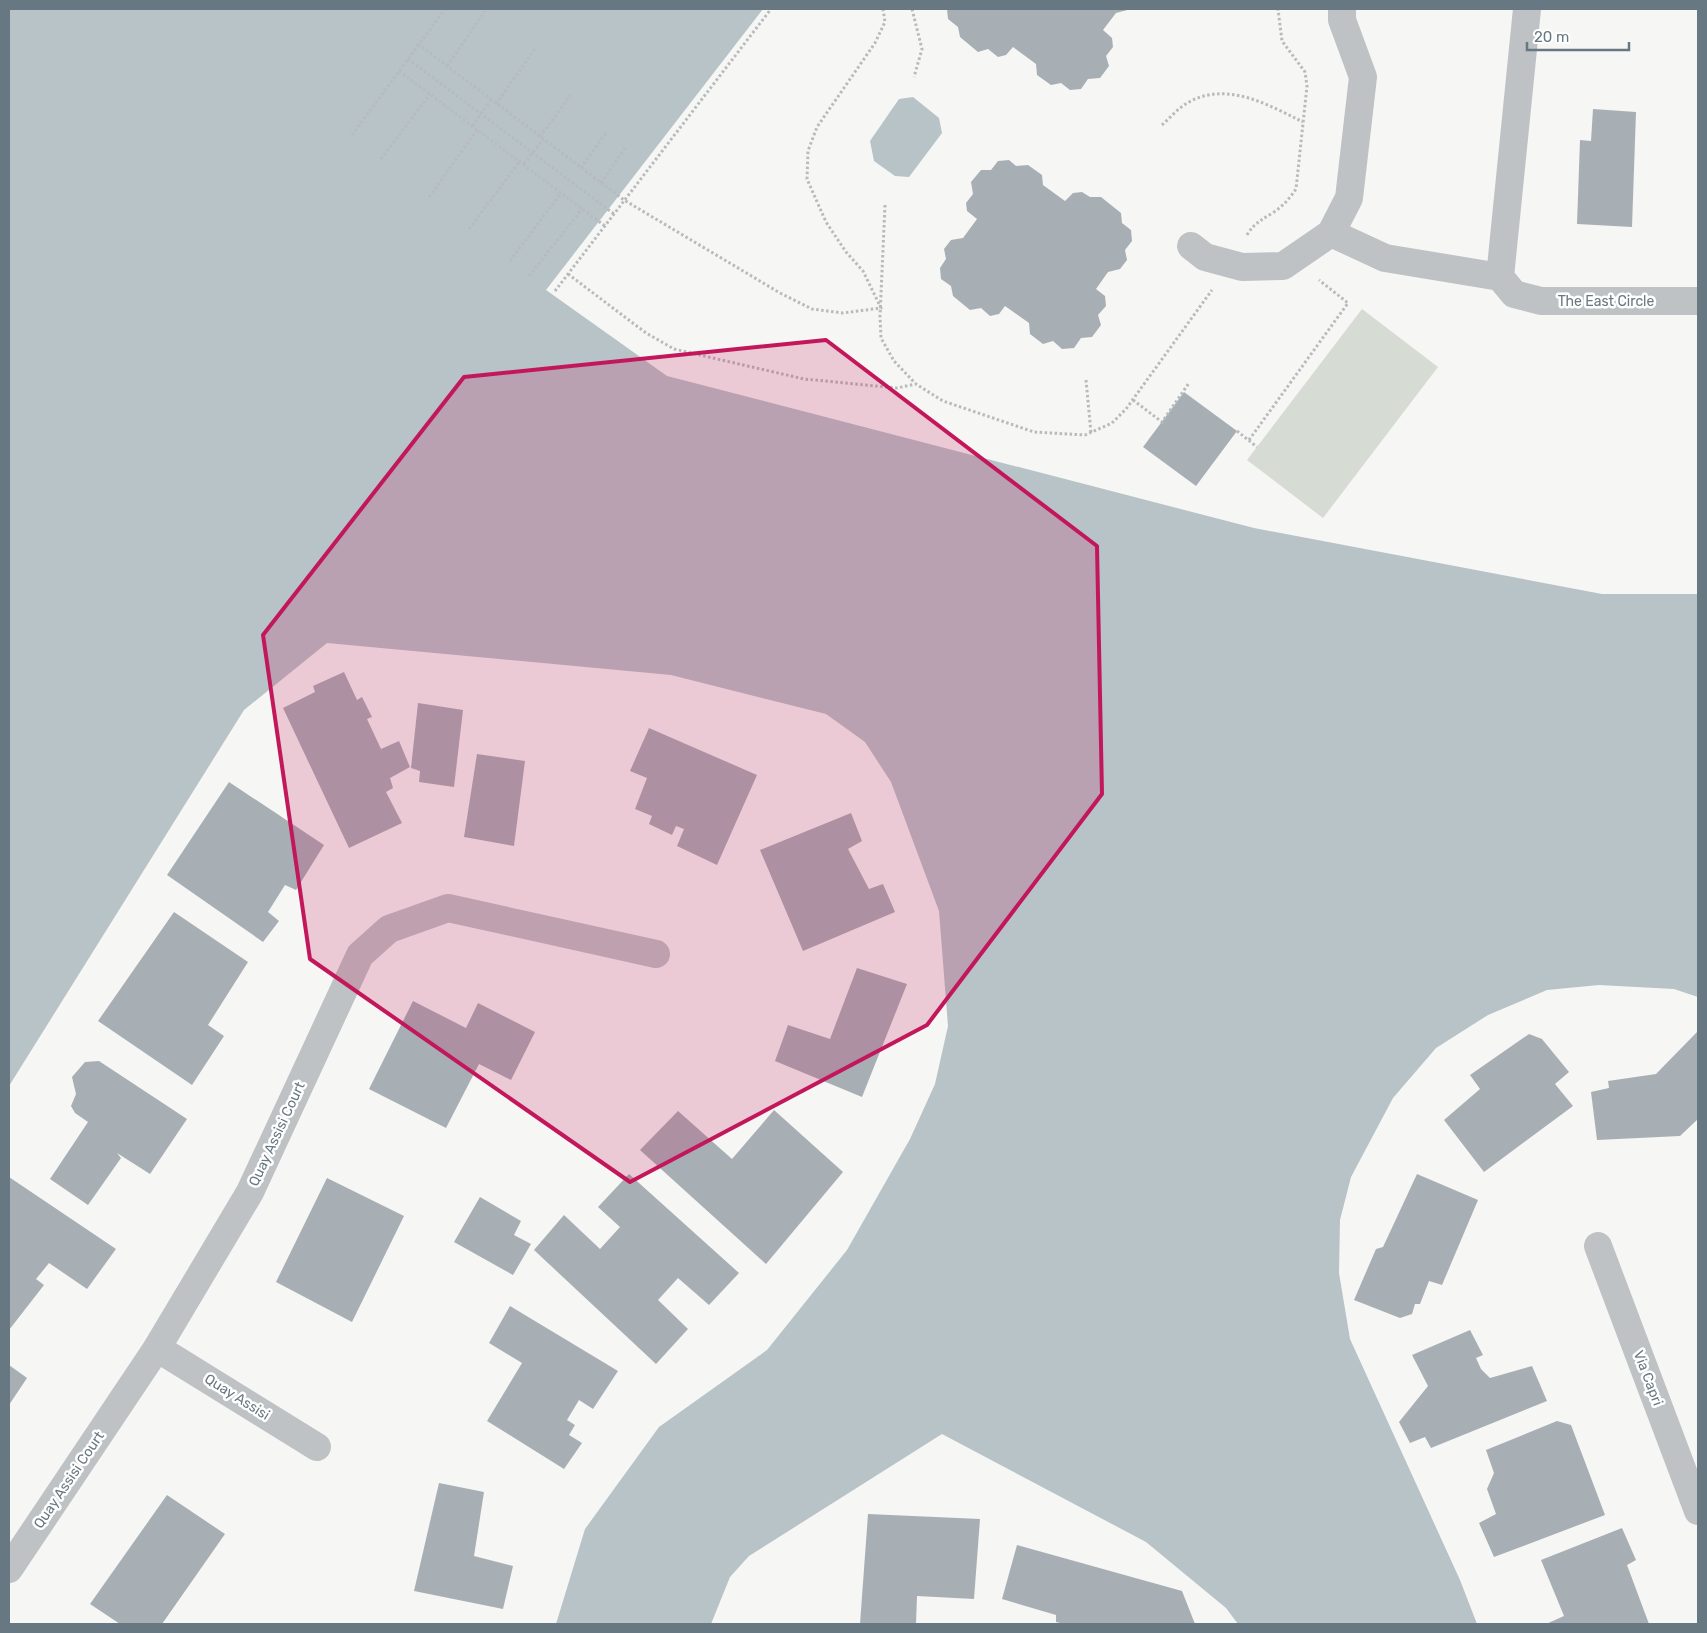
<svg xmlns="http://www.w3.org/2000/svg" width="1707" height="1633" font-family="Rubik,sans-serif">
	<style>
		.green { fill: #d6dbd3 }
		.water { fill: #b7c3c7 }
		.building { fill: #a8afb4 }
		.lines { fill: none; stroke-linecap: round; stroke-linejoin: round }
		.path { stroke: #b8bbbd; stroke-width: 3; stroke-dasharray: 2.5 2.5; stroke-linecap: butt }
		.minor { stroke: #bec2c5; stroke-width: 28 }
		.marked { fill: #c2185b; fill-opacity: 0.2; stroke: #c2185b; stroke-width: 4; stroke-linejoin: round }
		.labels { text-anchor: middle; dominant-baseline: central; stroke-width: 5; stroke-linejoin: round; paint-order: stroke }
		.street-label { font-size: 14px; fill: #687882; stroke: #fff }
	</style>
	<rect width="100%" height="100%" fill="#f6f6f4"/>
	<polygon class="green" points="1362,309 1438,367 1323,518 1247,460"/>
	<g class="water">
		<polygon points="9,9 763,9 546,290 667,376 1254,528 1602,594 1698,594 1698,997 1674,989 1599,985 1547,990 1488,1015 1436,1048 1393,1098 1351,1177 1340,1220 1339,1273 1350,1339 1460,1580 1477,1624 1238,1624 1226,1608 1146,1542 942,1434 749,1556 730,1577 711,1624 556,1624 585,1529 659,1427 767,1350 847,1250 910,1139 935,1084 948,1026 939,911 891,782 865,742 826,714 671,675 327,643 244,710 9,1086"/>
		<polygon points="913,97 939,118 942,133 909,177 895,176 874,161 870,141 899,99"/>
	</g>
	<g class="building">
		<polygon points="947,9 1131,9 1116,13 1103,30 1112,38 1113,47 1106,56 1109,66 1100,78 1088,79 1081,89 1070,90 1061,83 1051,85 1037,75 1036,64 1013,47 1006,55 998,57 988,49 978,52 960,37 958,27 948,19"/>
		<polygon points="1593,109 1636,112 1632,227 1577,224 1580,140 1591,141"/>
		<polygon points="1009,160 1016,166 1028,165 1042,175 1043,185 1065,201 1073,193 1082,192 1090,197 1101,197 1121,213 1122,223 1131,230 1132,241 1125,250 1127,260 1120,269 1108,272 1096,289 1105,296 1106,306 1098,315 1101,325 1092,337 1081,338 1074,348 1062,349 1053,341 1043,344 1030,334 1029,323 1005,306 999,314 990,316 981,308 970,310 953,296 951,286 941,279 940,268 946,259 944,249 951,240 963,238 977,219 967,211 966,203 973,194 971,182 981,170 991,170 998,161"/>
		<polygon points="1184,392 1237,431 1196,486 1143,447"/>
		<polygon points="344,672 357,700 362,697 372,717 367,719 381,749 399,741 410,767 390,778 393,788 386,792 402,823 349,848 283,708 315,692 313,686"/>
		<polygon points="418,703 463,710 454,787 419,782 420,771 411,768"/>
		<polygon points="649,728 757,775 717,865 677,846 684,829 676,826 672,835 649,824 652,816 635,809 647,778 630,771"/>
		<polygon points="477,754 525,761 514,846 464,837"/>
		<polygon points="229,782 324,845 296,890 285,885 268,912 279,921 263,942 167,875"/>
		<polygon points="851,813 862,841 848,849 869,889 883,884 895,912 803,951 760,850"/>
		<polygon points="174,912 248,962 208,1025 224,1036 192,1085 98,1021"/>
		<polygon points="857,968 907,984 862,1097 775,1061 788,1025 830,1039"/>
		<polygon points="413,1001 466,1028 478,1003 535,1032 511,1080 479,1064 446,1128 369,1089"/>
		<polygon points="1698,1031 1698,1119 1680,1136 1597,1140 1591,1092 1609,1088 1608,1081 1656,1074"/>
		<polygon points="1529,1034 1542,1039 1569,1072 1555,1084 1573,1106 1484,1172 1444,1120 1480,1089 1470,1075"/>
		<polygon points="99,1061 187,1119 150,1174 117,1153 121,1158 88,1205 50,1179 88,1122 75,1113 71,1106 76,1094 72,1077 85,1062"/>
		<polygon points="774,1110 843,1172 766,1264 640,1150 678,1111 732,1159"/>
		<polygon points="629,1174 739,1273 709,1305 678,1278 658,1300 688,1329 656,1364 534,1250 564,1215 600,1249 620,1227 598,1207"/>
		<polygon points="1417,1174 1478,1200 1442,1285 1429,1281 1420,1304 1415,1304 1412,1314 1400,1318 1354,1300 1376,1249 1383,1247"/>
		<polygon points="9,1177 116,1249 87,1289 49,1263 36,1279 44,1285 9,1330"/>
		<polygon points="327,1178 404,1216 352,1322 276,1282"/>
		<polygon points="480,1197 521,1221 514,1235 531,1244 513,1275 454,1242"/>
		<polygon points="510,1306 618,1371 593,1409 579,1400 567,1420 575,1425 569,1435 582,1443 564,1469 487,1421 522,1363 489,1343"/>
		<polygon points="1470,1330 1483,1355 1476,1358 1481,1369 1490,1378 1532,1366 1547,1401 1431,1448 1425,1437 1410,1443 1399,1422 1428,1386 1412,1355"/>
		<polygon points="9,1365 27,1378 9,1405"/>
		<polygon points="1557,1421 1571,1425 1605,1515 1494,1557 1479,1523 1496,1514 1487,1489 1494,1473 1486,1450"/>
		<polygon points="439,1483 484,1492 474,1556 513,1566 503,1609 414,1591"/>
		<polygon points="167,1495 225,1534 162,1624 120,1624 90,1604"/>
		<polygon points="868,1514 980,1519 974,1599 917,1596 916,1624 860,1624"/>
		<polygon points="1622,1528 1636,1560 1627,1565 1649,1624 1546,1624 1564,1616 1541,1560"/>
		<polygon points="1017,1545 1182,1591 1195,1624 1064,1624 1056,1622 1056,1615 1002,1599"/>
	</g>
	<g class="lines">
		<g class="path">
			<polyline points="912,9 922,49 914,77"/>
			<polyline points="418,44 624,200 780,293 812,309 843,313 881,308 863,271 846,252 826,222 807,179 808,151 817,127 875,43 885,22 883,9"/>
			<polyline points="408,59 614,214"/>
			<polyline points="447,66 485,11"/>
			<polyline points="399,71 605,226"/>
			<polyline points="496,104 535,49"/>
			<path d="M1162,125C1170,118 1179,107 1189,102C1227,81 1269,105 1303,122"/>
			<polyline points="472,126 491,100"/>
			<polyline points="352,135 445,9"/>
			<polyline points="540,137 572,93"/>
			<polyline points="381,159 430,94"/>
			<polyline points="524,164 543,139"/>
			<polyline points="581,168 607,131"/>
			<polyline points="601,183 625,148"/>
			<polyline points="429,197 477,130"/>
			<polyline points="885,205 880,316 881,338 894,361 915,383"/>
			<polyline points="469,229 520,161"/>
			<path d="M1247,235C1254,223 1263,219 1274,212C1283,206 1290,198 1296,189L1307,86L1305,72L1282,41L1278,9"/>
			<polyline points="510,261 561,193"/>
			<polyline points="568,274 646,333 674,349 804,379 897,388 916,384 943,401 1034,432 1085,435 1112,423 1126,409 1212,290"/>
			<polyline points="529,276 582,209"/>
			<polyline points="555,291 771,9"/>
			<polyline points="1086,380 1091,433"/>
			<polyline points="1133,400 1162,422 1189,383"/>
			<polyline points="1237,431 1257,447"/>
			<polyline points="1249,440 1348,303 1319,280"/>
		</g>
		<g class="minor">
			<polyline points="1527,9 1500,277 1514,294 1541,301 1698,301"/>
			<polyline points="1331,233 1385,258 1500,277"/>
			<polyline points="1191,246 1205,257 1242,267 1283,266 1331,233 1349,198 1363,77 1342,20 1342,9"/>
			<polyline points="1598,1246 1698,1511"/>
			<polyline points="157,1348 317,1447"/>
			<polyline points="9,1569 157,1348 250,1192 360,955 389,929 448,908 656,954"/>
		</g>
	</g>
	<path class="marked" d="M826,340L1097,546L1102,794L927,1025L630,1182L310,959L263,635L464,377Z"/>
	<g class="labels">
		<g class="street-label">
			<text x="1606" y="301">The East Circle</text>
			<text transform="translate(277 1134) rotate(-65)">Quay Assisi Court</text>
			<text transform="translate(1648 1378) rotate(69)">Via Capri</text>
			<text transform="translate(237 1397) rotate(32)">Quay Assisi</text>
			<text transform="translate(69 1480) rotate(-56)">Quay Assisi Court</text>
		</g>
	</g>
	<rect width="1707" height="1633" fill="none" stroke="#687882" stroke-width="20"/>
	<path d="M1527 42v8h102v-8" fill="none" stroke="#687882" stroke-width="2.5"/>
	<text x="1534" y="42" font-size="15" fill="#687882" stroke="#ffffff" stroke-width="4" paint-order="stroke">20 m</text>
</svg>
